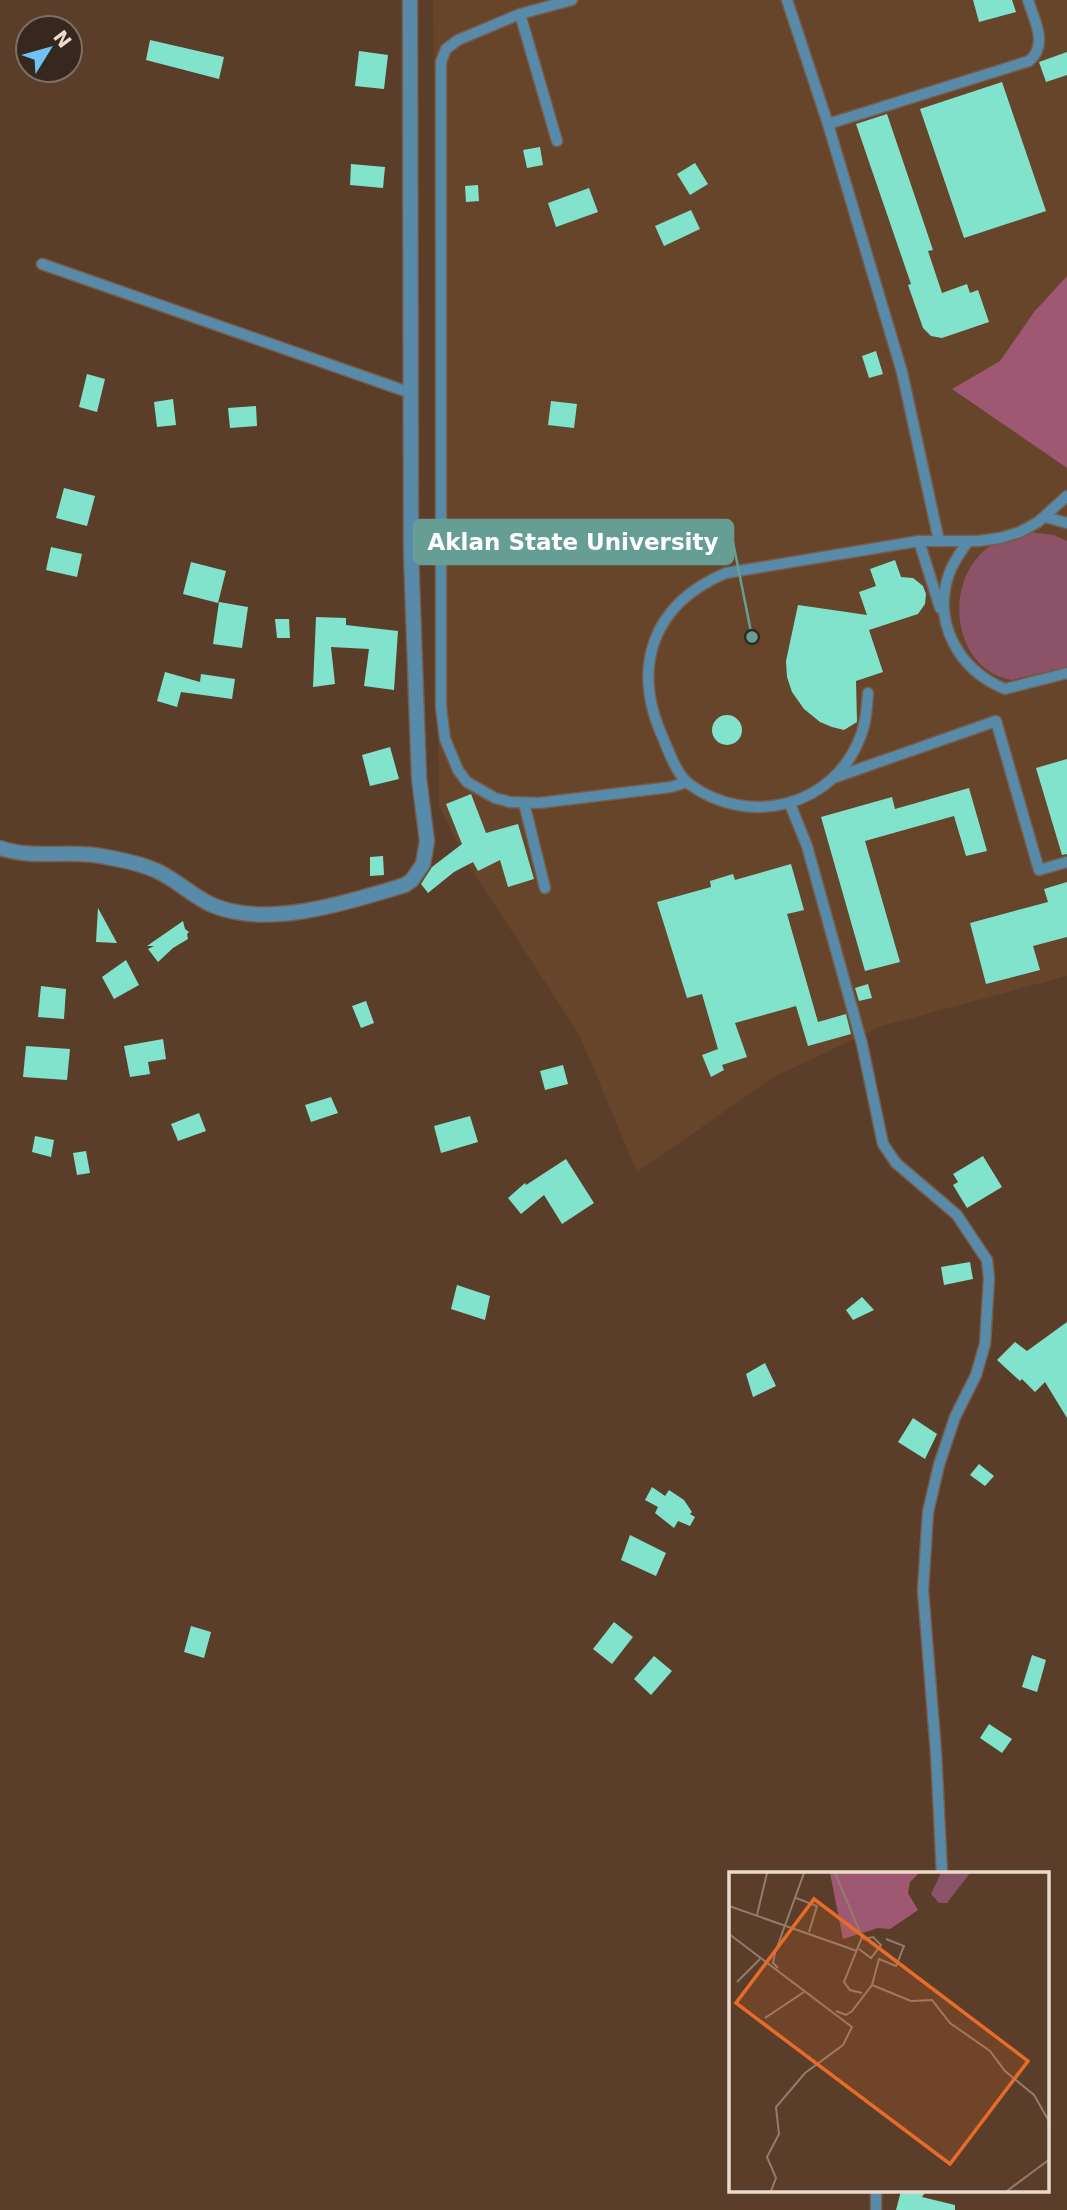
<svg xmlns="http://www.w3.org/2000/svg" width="1067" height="2210" font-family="'DejaVu Sans',sans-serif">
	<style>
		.built { fill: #67452b }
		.green { fill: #8c5267 }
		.forest { fill: #9e5872 }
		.building { fill: #82e3cd }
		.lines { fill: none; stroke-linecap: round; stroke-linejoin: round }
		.lane-casing { stroke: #775d4a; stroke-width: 13 }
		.street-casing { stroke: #775d4a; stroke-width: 17 }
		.lane { stroke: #588aa9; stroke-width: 10 }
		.street { stroke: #588aa9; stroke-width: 14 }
		.inset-road { fill: none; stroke: #947c6a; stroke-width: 2 }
		.view { fill: #e86c29; fill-opacity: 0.15; stroke: #e86c29; stroke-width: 3.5 }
		.inset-edge { fill: none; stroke: #ead9cc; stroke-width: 3.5 }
		.leader { fill: none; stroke: #679e94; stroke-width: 2.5 }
		.callout-dot { fill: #679e94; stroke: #36281f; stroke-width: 2.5 }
		.callout { fill: #679e94; stroke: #679e94; stroke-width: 2.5 }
		.callout-label { font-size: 23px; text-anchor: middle; font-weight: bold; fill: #fff }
	</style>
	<rect width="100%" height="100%" fill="#5a3e29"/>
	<polygon class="built" points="433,0 1067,0 1067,276 1034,312 1000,361 953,389 1067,468 1067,976 882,1026 774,1077 637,1172 579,1034 468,864 439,806"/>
	<path class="green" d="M1029,532L1054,535L1067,541V667L1011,680C953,669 943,585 985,550C997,539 1013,536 1029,532Z"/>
	<polygon class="forest" points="1067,276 1067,468 952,389 1000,361 1034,312"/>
	<g class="building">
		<polygon points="973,0 1012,0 1016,12 979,22"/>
		<polygon points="150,40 224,57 219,79 146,60"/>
		<polygon points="359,51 388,55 384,89 355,86"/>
		<polygon points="1067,52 1067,75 1046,82 1039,62"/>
		<polygon points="1002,82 1046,211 964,238 920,109"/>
		<polygon points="887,114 933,250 928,251 942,293 967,284 970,293 978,290 989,322 942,338 931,336 923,328 908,285 911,284 856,124"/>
		<polygon points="540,147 543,165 527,168 523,150"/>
		<polygon points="695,163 708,184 690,195 677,174"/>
		<polygon points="351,164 385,167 383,188 350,185"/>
		<polygon points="478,185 479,201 466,202 465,186"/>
		<polygon points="589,188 598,212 556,227 548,203"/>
		<polygon points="691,210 700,229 664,246 655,226"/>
		<polygon points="876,351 883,374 869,378 862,356"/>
		<polygon points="87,374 105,379 97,412 79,407"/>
		<polygon points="173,399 176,425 157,427 154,402"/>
		<polygon points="551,401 577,404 574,428 548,425"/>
		<polygon points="256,406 257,426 230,428 228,408"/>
		<polygon points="64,488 95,496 87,526 56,518"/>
		<polygon points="51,547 82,554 77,577 46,570"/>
		<polygon points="895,560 901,577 913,578 923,586 926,594 925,604 918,614 869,630 883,672 856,681 857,722 844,730 832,727 820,722 804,709 792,692 787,677 786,661 798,605 867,615 859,592 876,586 870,569"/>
		<polygon points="191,562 226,571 218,603 183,594"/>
		<polygon points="219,602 248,607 242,648 213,644"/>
		<polygon points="316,617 346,618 346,625 398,631 394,690 364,686 369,649 331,647 335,684 313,687"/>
		<polygon points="275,619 289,619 290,638 277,638"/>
		<polygon points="165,672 200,682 201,674 235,679 232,699 181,692 177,707 157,701"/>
		<circle cx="727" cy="730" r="15"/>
		<polygon points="390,747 399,779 370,786 362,755"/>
		<polygon points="1067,759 1067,854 1062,855 1036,768"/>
		<polygon points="969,788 987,851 966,856 954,816 865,841 900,962 865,971 821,817 892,797 895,809"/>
		<polygon points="471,794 486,833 518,824 534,879 508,887 500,860 478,871 473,862 454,872 428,893 421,884 432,867 462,844 446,804"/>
		<polygon points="383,856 384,875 370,876 370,857"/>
		<polygon points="791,864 804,910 787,914 818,1022 846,1014 851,1034 808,1046 796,1006 735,1023 747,1057 722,1065 724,1070 711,1077 702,1055 718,1049 702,994 687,998 657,902 711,887 710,881 733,874 735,880"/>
		<polygon points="1067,882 1067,937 1033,946 1040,970 986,984 970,923 1048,902 1044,889"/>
		<polygon points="98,908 117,943 96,942"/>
		<polygon points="183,921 185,929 189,932 187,934 188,939 173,948 158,962 148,949 154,946 147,946"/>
		<polygon points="126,960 139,985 114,999 102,977"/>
		<polygon points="868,984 872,998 859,1001 855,988"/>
		<polygon points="41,986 66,989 64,1019 38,1017"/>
		<polygon points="366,1001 374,1023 361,1028 352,1006"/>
		<polygon points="163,1039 166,1059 148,1062 150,1074 130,1077 124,1046"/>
		<polygon points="26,1046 70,1049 67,1080 23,1077"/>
		<polygon points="563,1065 568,1084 545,1090 540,1071"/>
		<polygon points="331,1097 338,1113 311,1122 305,1105"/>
		<polygon points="199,1113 206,1131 178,1141 171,1124"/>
		<polygon points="470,1116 478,1142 441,1153 434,1126"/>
		<polygon points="35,1136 54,1140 51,1157 32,1152"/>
		<polygon points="86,1151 90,1173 77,1175 73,1153"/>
		<polygon points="983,1156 1002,1187 967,1208 953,1185 958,1182 953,1174"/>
		<polygon points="566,1159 594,1203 562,1224 544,1195 521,1214 508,1198 525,1183 526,1185"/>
		<polygon points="970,1262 973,1279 944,1285 941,1267"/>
		<polygon points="457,1285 490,1296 485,1320 451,1309"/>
		<polygon points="862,1297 874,1310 853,1320 846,1310"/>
		<polygon points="1067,1322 1067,1418 1045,1382 1035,1392 1022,1379 1020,1381 997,1360 1015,1342 1027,1351"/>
		<polygon points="765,1363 776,1386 753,1397 746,1374"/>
		<polygon points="913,1418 937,1434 925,1459 898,1442"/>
		<polygon points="979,1464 994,1476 985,1486 970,1475"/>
		<polygon points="652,1487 665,1496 669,1490 684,1500 692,1512 690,1514 695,1517 690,1526 678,1521 674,1528 655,1513 658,1507 645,1500"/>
		<polygon points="630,1535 666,1553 656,1576 621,1560"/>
		<polygon points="614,1622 633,1637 612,1664 593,1649"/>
		<polygon points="191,1626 211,1632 204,1658 184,1652"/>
		<polygon points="1032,1655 1046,1660 1037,1692 1022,1687"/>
		<polygon points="654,1656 672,1671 651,1695 634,1679"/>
		<polygon points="989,1724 1012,1739 1002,1753 980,1738"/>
		<polygon points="901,2191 926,2191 922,2197 955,2205 955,2210 896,2210"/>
	</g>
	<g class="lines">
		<defs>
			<g id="lane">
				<polyline points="572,0 520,14 458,40 446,49 441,62 441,707 445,739 458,770 467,782 495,798 510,802 539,803 671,787 687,782"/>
				<polyline points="787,0 828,124 902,372 939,541"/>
				<polyline points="520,14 557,141"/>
				<path d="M828,124L1029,61C1049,45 1034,20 1028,0"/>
				<polyline points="42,264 411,393"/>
				<polyline points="1045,517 1067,523"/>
				<polyline points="919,541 940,608"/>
				<path d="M968,541C961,552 953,562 949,574C932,623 959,670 1005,689L1067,673"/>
				<path d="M868,693C867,708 866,722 861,735C835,807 749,828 689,784C677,775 669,752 663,738C631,667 652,604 726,573L919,541H978L1000,538L1020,532L1038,522L1067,496"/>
				<polyline points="836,777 996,721 1039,870 1067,862"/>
				<polyline points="524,803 545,888"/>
				<polyline points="790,804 807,846 862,1044 883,1144 896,1163 957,1215 987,1260 989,1278 985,1344 976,1375 955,1417 939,1465 928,1512 923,1590 936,1753 942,1874"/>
				<polyline points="876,2191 876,2210"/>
			</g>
			<path id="street" d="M0,848C35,860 71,849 106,857C123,860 142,864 157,871C177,880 192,896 212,905C268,929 349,902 405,885L412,880L423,864L427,841L419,778L411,552L410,0"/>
		</defs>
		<use href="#lane" class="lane-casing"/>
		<use href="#street" class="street-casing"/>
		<use href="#lane" class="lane"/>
		<use href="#street" class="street"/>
	</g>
	<g transform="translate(729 1872)">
		<rect width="320" height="320" fill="#5a3e29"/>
		<path d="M212,1H241L218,31H210L202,22Z" fill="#8c5267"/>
		<path d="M101,1H190L181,10L179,21L189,38L161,57L149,56L114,67Z" fill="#9e5872"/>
		<path class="inset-road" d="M106,1L133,65L115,110L121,118L133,121M67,26L88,34L80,60M0,34L128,79M28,43L38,1M0,62L123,155L114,173L76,201L47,235L50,262L38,285L47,306L42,319M130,77L142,86L152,73L144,65L134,67M49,96L44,91L46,81L75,1M8,110L31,87M143,113L182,129L203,128L221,151L261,179L276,199L305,223L321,251M107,139L117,143L123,139L143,113L150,87L167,94L175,74L157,67M36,146L75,120M278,319L321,287"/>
		<path class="view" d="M85,27L299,189L221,292L7,131Z"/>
		<rect width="320" height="320" class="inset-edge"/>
	</g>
	<path class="leader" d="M752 637L733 542"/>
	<circle class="callout-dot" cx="752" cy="637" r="7"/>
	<rect class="callout" x="414" y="520" width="319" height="44" rx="7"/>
	<g class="callout-label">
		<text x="573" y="550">Aklan State University</text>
	</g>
	<g transform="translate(49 49) rotate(53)"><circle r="33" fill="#36281f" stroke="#7e6f64" stroke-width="2"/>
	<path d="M0-5L12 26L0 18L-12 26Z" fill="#70c2f4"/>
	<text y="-10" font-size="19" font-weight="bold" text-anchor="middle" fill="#ead9cc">N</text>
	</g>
</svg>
